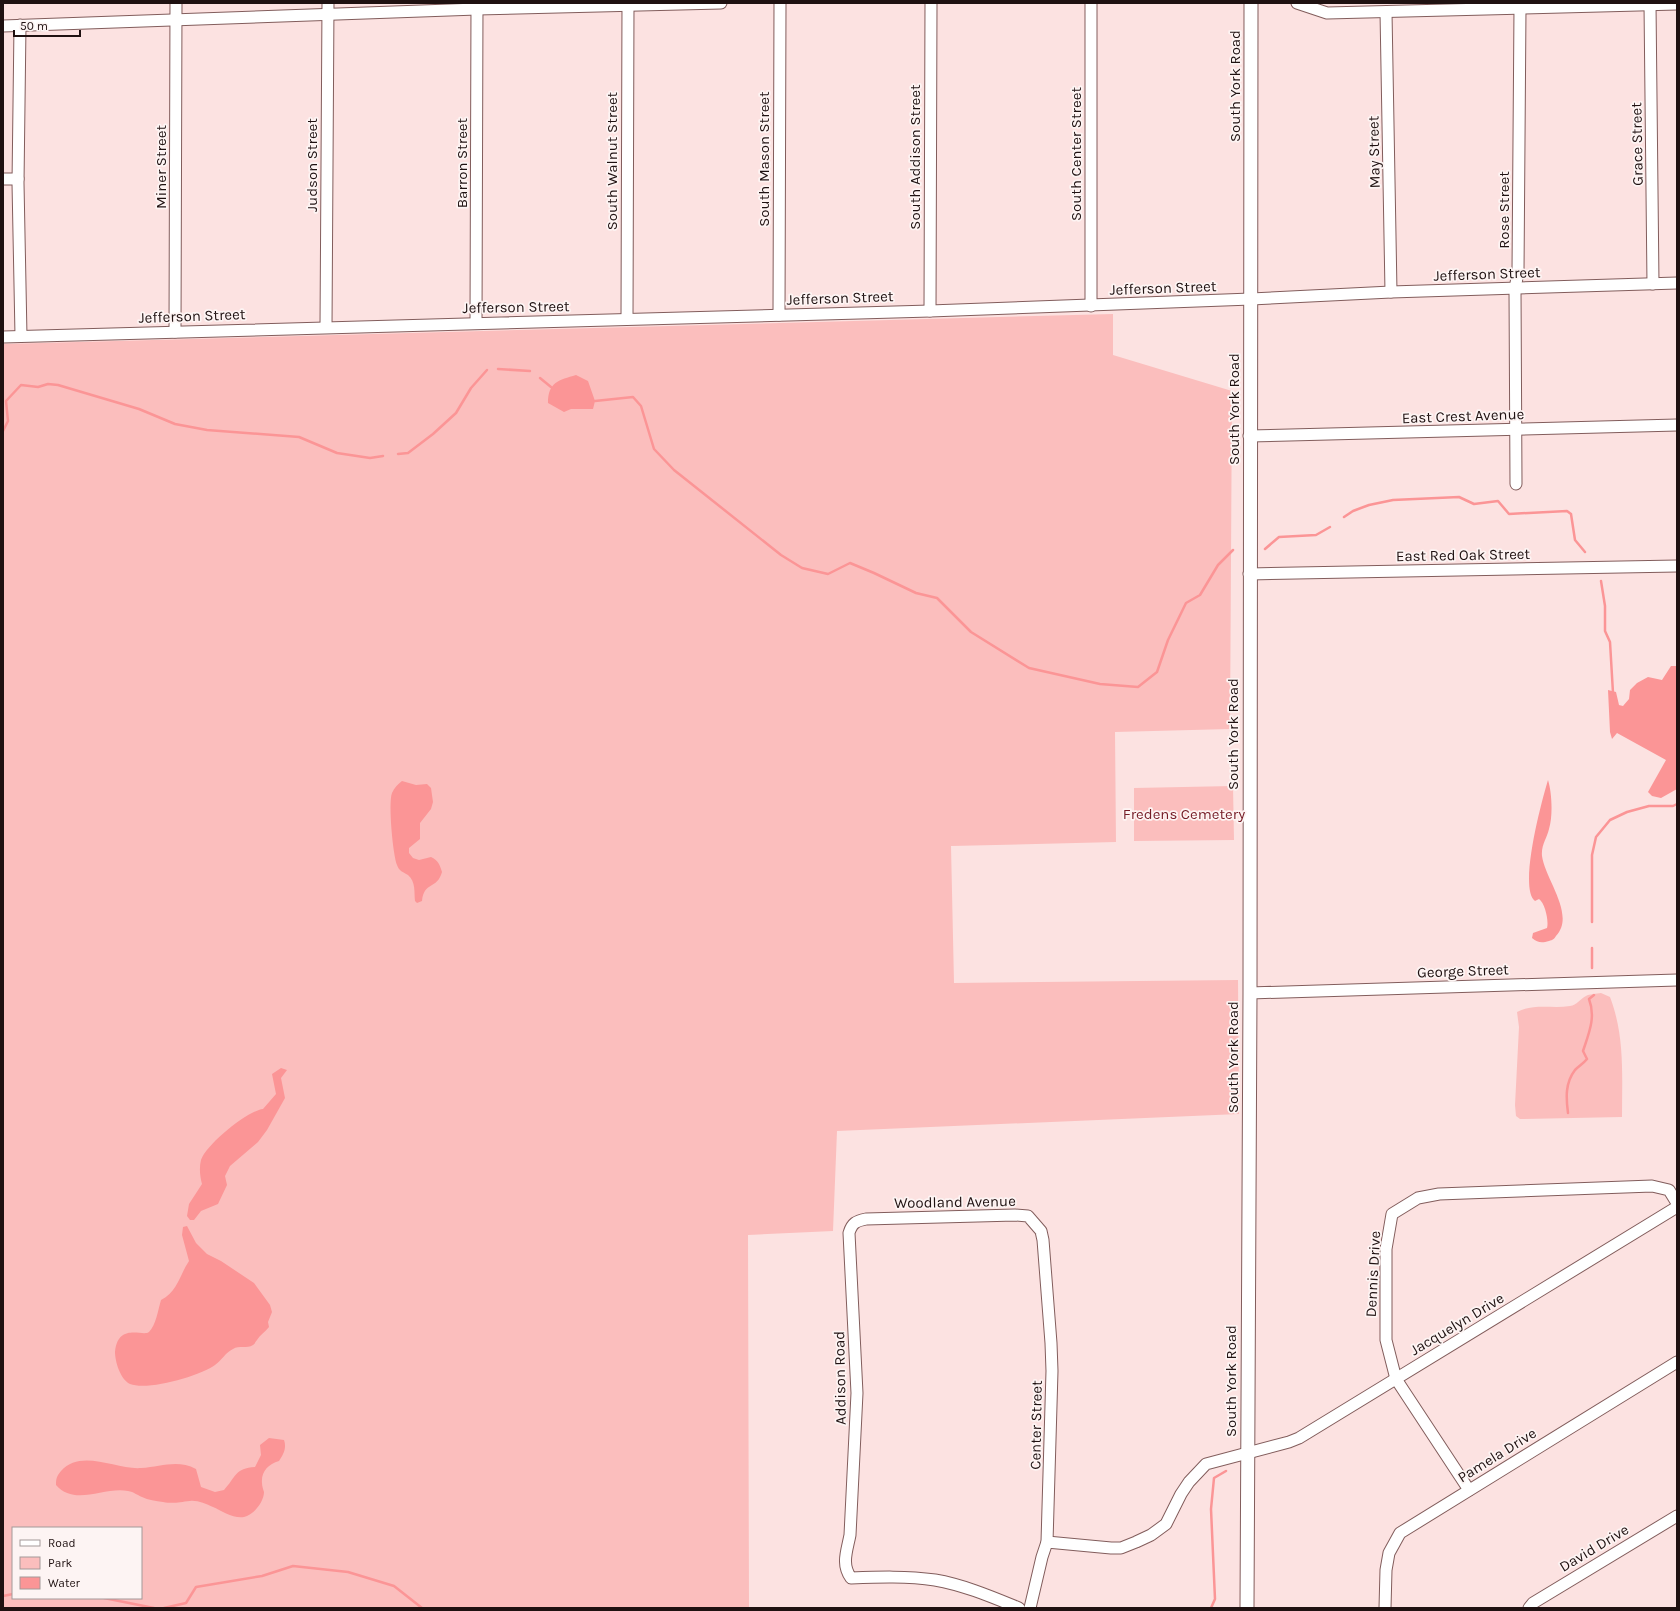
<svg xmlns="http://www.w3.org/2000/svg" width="1680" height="1611" font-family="Karla,sans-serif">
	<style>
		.green { fill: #fbbebd; fill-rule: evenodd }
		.water { fill: #fb9596 }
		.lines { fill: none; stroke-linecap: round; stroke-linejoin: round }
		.stream { stroke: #fb9596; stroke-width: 2.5 }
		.minor-casing { stroke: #825d5c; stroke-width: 13 }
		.major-casing { stroke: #825d5c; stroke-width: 15 }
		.minor { stroke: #fff; stroke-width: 11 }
		.major { stroke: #fff; stroke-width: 13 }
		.labels { text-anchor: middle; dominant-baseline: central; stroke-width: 3.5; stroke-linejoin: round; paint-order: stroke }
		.street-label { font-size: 15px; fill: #1f1111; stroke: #fdf4f3 }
		.park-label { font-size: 15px; fill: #751b25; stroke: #fdf4f3 }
	</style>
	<rect width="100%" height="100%" fill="#fce2e1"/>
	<g class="green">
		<path d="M1113,314V355L1232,391L1230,729L1115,732L1116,842L951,846L954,983L1238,980L1239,1114L837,1131L833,1231L748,1235L749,1608H3V344ZM13,1528H141V1598H13Z"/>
		<polygon points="1233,786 1234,840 1134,841 1134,788"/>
		<path d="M1601,993L1610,997C1625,1036 1622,1076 1622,1117L1520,1119L1516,1116L1515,1105L1519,1027L1517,1012C1534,1003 1552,1009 1570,1006C1577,1005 1580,999 1586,996C1589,994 1597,994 1601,993Z"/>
	</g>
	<g class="water">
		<path d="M576,375L588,381L595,401L593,409H571L564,412L548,403C548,382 559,380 576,375Z"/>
		<polygon points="1671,666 1677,666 1677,789 1661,798 1652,796 1648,792 1666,760 1617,733 1612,739 1610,732 1608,690 1616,692 1619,705 1623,706 1629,699 1630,690 1637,683 1648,677 1662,680"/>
		<path d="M1548,780C1552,793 1553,816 1549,829C1547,838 1541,845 1542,856C1545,879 1576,915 1556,936C1554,939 1553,940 1549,941C1542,943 1538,943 1532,938L1533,933L1547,928C1549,921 1545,903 1539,899L1535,901C1518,888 1542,800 1548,780Z"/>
		<path d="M402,781L416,785L427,784L431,788L433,802L431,809L420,823V839L409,848V853L413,858L419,860L431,857C438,860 440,865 442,872C437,890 424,881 422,901L417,903L415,901C414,892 416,882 408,875C403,872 399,871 397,865C393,855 388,803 392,793C394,788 398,784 402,781Z"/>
		<path d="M281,1068L287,1070L281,1078L285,1098L267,1130L258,1142L230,1166L225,1176L227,1185L218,1204L201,1211L194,1220H190L187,1216L189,1204L202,1184C200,1176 199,1168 201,1160C207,1144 247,1111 263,1109L276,1094L272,1074Z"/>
		<path d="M187,1226L196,1243L207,1254L221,1261L254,1283L270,1305L272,1312L268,1322L269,1327C265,1332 260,1335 257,1340C255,1342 255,1344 253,1345C247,1349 239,1345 233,1349C226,1352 221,1361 215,1365C200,1376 148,1391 130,1384C120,1379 115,1361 115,1352C118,1322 143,1337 149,1332C156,1325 158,1310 161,1300C178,1291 179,1276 189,1261L182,1235L183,1227Z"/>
		<path d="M269,1438L284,1440C287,1448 283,1455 279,1461C268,1464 261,1472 262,1483C262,1486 263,1489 264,1492C264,1501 255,1513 247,1516C237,1521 222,1511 213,1507C206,1504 197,1500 190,1501C179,1502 174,1504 163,1502C156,1501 148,1500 142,1497C137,1495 134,1492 128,1491C105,1486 75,1507 56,1485C56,1478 57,1476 61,1471C81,1448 117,1470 141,1468C161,1467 177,1459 196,1469L201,1487L215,1492L224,1490C236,1477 235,1468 255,1467L261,1455L260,1445Z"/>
	</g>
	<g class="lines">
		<g class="stream">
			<polyline points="498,369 530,371"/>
			<polyline points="540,378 551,387"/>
			<polyline points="595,401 633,397 641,406 654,449 674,470 781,555 802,568 828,574 850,563 874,573 916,593 937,598 971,632 1029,668 1100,684 1138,687 1157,672 1168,640 1186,603 1200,595 1218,565 1233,550"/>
			<polyline points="3,431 8,421 6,401 21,385 38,387 48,384 58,385 139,409 175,424 207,430 299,437 337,453 370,458 383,456"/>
			<polyline points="398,454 408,453 433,434 456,413 471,388 487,370"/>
			<polyline points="1344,517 1353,511 1369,505 1393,500 1459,497 1474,504 1498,501 1509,514 1567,511 1571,514 1575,540 1585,552"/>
			<polyline points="1265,549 1279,537 1316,535 1330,527"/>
			<polyline points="1601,581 1605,606 1605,631 1610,642 1613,693"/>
			<polyline points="1592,922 1592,855 1596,837 1610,820 1627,812 1649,806 1673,806 1677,804"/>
			<polyline points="1592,948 1592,968"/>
			<path d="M1568,1113C1566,1098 1565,1083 1575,1070C1579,1066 1583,1064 1587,1059L1583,1051C1589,1033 1596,1017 1589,999L1594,995"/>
			<polyline points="3,1596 13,1594"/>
			<polyline points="104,1598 154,1608"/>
			<polyline points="164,1608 186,1603 196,1587 262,1576 293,1566 348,1572 394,1586 422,1608"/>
			<polyline points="1211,1608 1215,1599 1211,1509 1214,1478 1226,1471"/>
		</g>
		<defs>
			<g id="minor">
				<polyline points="1297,3 1327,13 1677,4"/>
				<polyline points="1650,4 1653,284"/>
				<polyline points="1386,12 1391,292"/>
				<polyline points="20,25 18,183 21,336"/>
				<polyline points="3,26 477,9 721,3"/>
				<polyline points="3,179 18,179"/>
				<polyline points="1091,306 1091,3"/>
				<polyline points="930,311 931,3"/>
				<polyline points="779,315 780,3"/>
				<polyline points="627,319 628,3"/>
				<polyline points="476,323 477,3"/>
				<polyline points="326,327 328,3"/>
				<polyline points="175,332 176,3"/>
				<polyline points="3,337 930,311 1251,299 1391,292 1677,283"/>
				<polyline points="1249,436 1677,425"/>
				<polyline points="1516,484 1515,289 1518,272 1520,8"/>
				<polyline points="1249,574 1677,566"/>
				<polyline points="1250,993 1677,980"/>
				<polyline points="1469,1490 1396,1379 1386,1340 1386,1249 1392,1214 1418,1198 1439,1194 1652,1186 1669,1190 1677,1203"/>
				<polyline points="1047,1542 1111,1548 1121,1548 1136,1542 1151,1535 1166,1524 1181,1494 1189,1482 1206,1464 1289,1442 1299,1438 1677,1207"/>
				<path d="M1019,1608C992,1597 964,1585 935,1580C907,1576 879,1577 851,1578C841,1564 847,1551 850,1535L857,1393L849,1233C852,1223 856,1221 866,1219L1015,1215L1028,1216L1041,1231L1043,1240L1051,1343L1052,1371L1047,1542L1042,1557L1030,1608"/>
				<polyline points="1385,1608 1386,1570 1389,1553 1400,1533 1677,1362"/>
				<polyline points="1529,1608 1533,1603 1677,1516"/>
			</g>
			<polyline id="major" points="1247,1608 1250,993 1251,3"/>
		</defs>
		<use href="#minor" class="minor-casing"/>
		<use href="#major" class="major-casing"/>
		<use href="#minor" class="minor"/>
		<use href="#major" class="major"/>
	</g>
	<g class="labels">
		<g class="street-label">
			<text transform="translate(1235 86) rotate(-90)">South York Road</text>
			<text transform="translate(1637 144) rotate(-91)">Grace Street</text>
			<text transform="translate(1374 152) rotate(-91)">May Street</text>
			<text transform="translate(1076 154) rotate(-90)">South Center Street</text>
			<text transform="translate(915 157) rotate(-90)">South Addison Street</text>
			<text transform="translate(764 159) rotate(-90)">South Mason Street</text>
			<text transform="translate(612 161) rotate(-90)">South Walnut Street</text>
			<text transform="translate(462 163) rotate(-90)">Barron Street</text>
			<text transform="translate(312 165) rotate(-90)">Judson Street</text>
			<text transform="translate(161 167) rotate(-90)">Miner Street</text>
			<text transform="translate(1504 210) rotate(-90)">Rose Street</text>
			<text transform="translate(1487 274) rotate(-2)">Jefferson Street</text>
			<text transform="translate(1163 288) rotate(-2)">Jefferson Street</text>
			<text transform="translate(840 298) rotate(-2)">Jefferson Street</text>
			<text transform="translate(516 307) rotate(-1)">Jefferson Street</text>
			<text transform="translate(192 316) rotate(-2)">Jefferson Street</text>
			<text transform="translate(1234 409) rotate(-90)">South York Road</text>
			<text transform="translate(1463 416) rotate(-2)">East Crest Avenue</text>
			<text transform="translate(1463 555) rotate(-1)">East Red Oak Street</text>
			<text transform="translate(1233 734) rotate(-90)">South York Road</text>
			<text transform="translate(1463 971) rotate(-2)">George Street</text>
			<text transform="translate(1233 1057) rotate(-90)">South York Road</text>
			<text transform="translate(955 1202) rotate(-1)">Woodland Avenue</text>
			<text transform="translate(1373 1274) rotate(-87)">Dennis Drive</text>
			<text transform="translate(1457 1324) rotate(-31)">Jacquelyn Drive</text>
			<text transform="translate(840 1378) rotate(-91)">Addison Road</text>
			<text transform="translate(1231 1381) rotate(-90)">South York Road</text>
			<text transform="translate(1036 1425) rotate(-89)">Center Street</text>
			<text transform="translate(1497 1455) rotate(-32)">Pamela Drive</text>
			<text transform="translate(1594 1548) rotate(-31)">David Drive</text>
		</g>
		<g class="park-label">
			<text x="1184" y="814">Fredens Cemetery</text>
		</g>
	</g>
	<rect width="1680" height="1611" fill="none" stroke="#1f1111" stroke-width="8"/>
	<rect x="12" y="1527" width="130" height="72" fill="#fdf4f3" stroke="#a49999"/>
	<rect x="20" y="1540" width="20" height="6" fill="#ffffff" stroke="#a49999"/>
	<text x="48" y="1547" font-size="12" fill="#1f1111">Road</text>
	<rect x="20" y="1557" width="20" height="12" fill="#fbbebd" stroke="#a49999"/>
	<text x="48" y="1567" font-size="12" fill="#1f1111">Park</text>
	<rect x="20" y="1577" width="20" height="12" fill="#fb9596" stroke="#a49999"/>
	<text x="48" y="1587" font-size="12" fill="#1f1111">Water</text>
	<path d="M14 30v6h66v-6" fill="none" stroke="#1f1111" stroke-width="2"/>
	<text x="20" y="30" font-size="12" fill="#1f1111" stroke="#fdf4f3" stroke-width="3" paint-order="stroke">50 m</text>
</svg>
